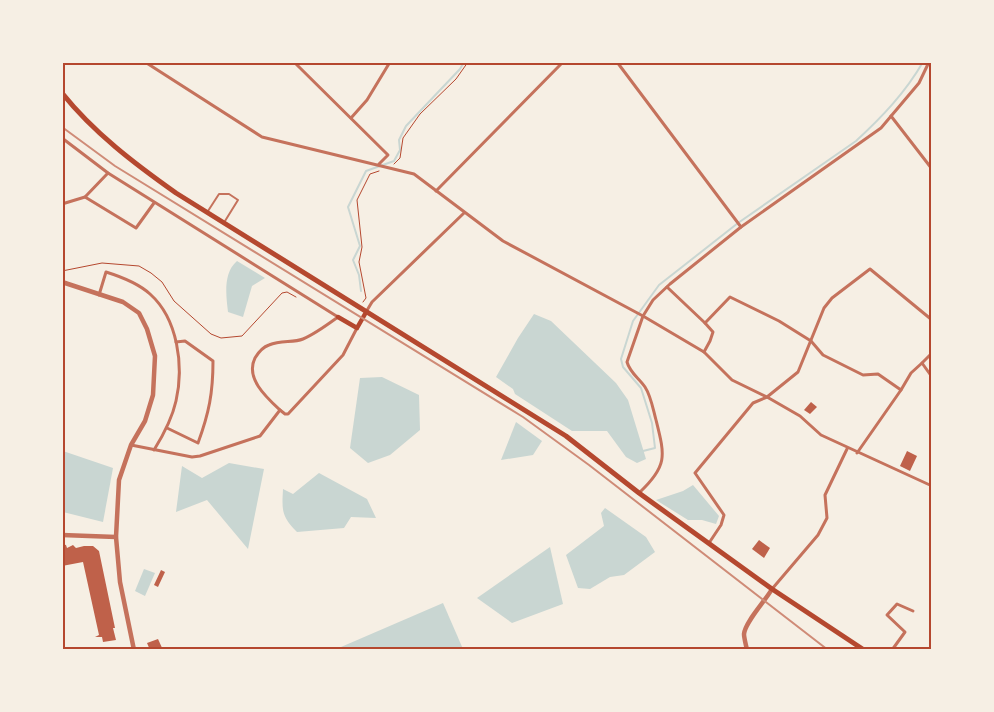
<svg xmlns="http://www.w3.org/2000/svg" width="994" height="712" font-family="Quicksand,sans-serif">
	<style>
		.water { fill: #c9d6d2 }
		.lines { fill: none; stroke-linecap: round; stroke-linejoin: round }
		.stream { stroke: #c9d6d2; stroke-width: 2 }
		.building { fill: #bf614a }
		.path { stroke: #b5482f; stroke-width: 1 }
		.service { stroke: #c5725c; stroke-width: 2 }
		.minor { stroke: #c5725c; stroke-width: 3 }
		.tertiary { stroke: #c5725c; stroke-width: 4.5 }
		.secondary { stroke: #b5482f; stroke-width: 4.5 }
		.primary { stroke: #b5482f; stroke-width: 5 }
		.rail { stroke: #cf8b77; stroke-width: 2 }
		.neatline { fill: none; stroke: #b5482f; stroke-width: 2 }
	</style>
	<rect width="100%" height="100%" fill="#f6efe4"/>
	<g class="water">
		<path d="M237,261L265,278L252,286L243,317L228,312C226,295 223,273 237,261Z"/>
		<polygon points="534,314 551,321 616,383 628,400 646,459 637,463 626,457 607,431 572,431 515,394 513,389 496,377 518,338"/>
		<polygon points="382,377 419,395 420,430 390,455 368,463 350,448 360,378"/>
		<polygon points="516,422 542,441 533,455 501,460"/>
		<polygon points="63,451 113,468 103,522 63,512"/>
		<polygon points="229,463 264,469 248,549 207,500 176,512 182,466 202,478"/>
		<path d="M319,473L367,499L376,518L351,517L344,528L297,532C281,516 282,510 283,489L293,494Z"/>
		<polygon points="693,485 719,516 716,524 702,520 688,520 656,500 683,491"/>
		<polygon points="605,508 646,537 655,552 624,575 610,577 590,589 578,588 566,555 604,526 601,513"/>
		<polygon points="550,547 563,604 512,623 477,598"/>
		<polygon points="144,569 155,573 145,596 135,591"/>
		<polygon points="443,603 463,649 344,650 341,647"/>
	</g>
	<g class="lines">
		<g class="stream">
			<polyline points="361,291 359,275 353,260 360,246 348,207 366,171 394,161 400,150 399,140 406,126 460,69 464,62"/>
			<path d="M643,451L655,448L652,423L641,388L623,367L621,359L633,321L659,285L682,267L738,223L856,141C882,117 905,93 923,62"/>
		</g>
	</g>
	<g class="building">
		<polygon points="811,402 817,407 810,414 804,410"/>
		<polygon points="907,451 917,456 910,471 900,466"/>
		<polygon points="759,540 770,548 764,558 752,549"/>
		<polygon points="62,544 66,545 67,548 73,545 76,548 84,546 93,546 99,551 115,628 113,628 116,640 103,642 102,637 95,637 99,635 83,562 62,566"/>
		<polygon points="161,570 165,572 158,587 154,585"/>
		<polygon points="158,639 163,650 150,650 147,643"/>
	</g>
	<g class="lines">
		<g class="path">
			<polyline points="394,164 400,158 403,138 420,114 456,79 468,62"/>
			<polyline points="62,271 102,263 139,266 151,273 162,282 174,301 211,334 221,338 242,336 282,293 287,292 296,297"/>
			<polyline points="363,302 366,298 359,262 362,247 357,200 370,174 379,171"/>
		</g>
		<polyline class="service" points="208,211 219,194 229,194 238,200 225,221"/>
		<g class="minor">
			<polyline points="145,62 262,137 414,174 503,241 643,316 704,352 732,380 767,397 800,416 821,435 932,486"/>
			<polyline points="294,62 388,155 379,164"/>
			<polyline points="617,62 741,227"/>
			<polyline points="891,116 932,169"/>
			<polyline points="351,118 367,100 390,62"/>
			<path d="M62,138L108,173L338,317C327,325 315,334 303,339C293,343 281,340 269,345C263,347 258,353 255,358C245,378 266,397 280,410L260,436L200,456L192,457L131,445"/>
			<polyline points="436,191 563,62"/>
			<polyline points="85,197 136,228 154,203"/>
			<polyline points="62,204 85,197 108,173"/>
			<polyline points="667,287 705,323 730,297 779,321 811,341 823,355 863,375 878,374 901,390 911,373 922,363"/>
			<path d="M99,295L106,272C122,277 138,283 150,294C178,319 184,366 176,401C172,419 164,434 154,450"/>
			<polyline points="366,312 372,302 464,213"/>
			<polyline points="704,352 710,341 713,332 705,323"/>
			<polyline points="932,353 922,363 932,377"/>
			<polyline points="280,410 285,414 288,414 343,355 357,328"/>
			<path d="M167,428L198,443C209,413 213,393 213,361L185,341L176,342"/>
			<polyline points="857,453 901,390"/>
			<path d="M639,493C668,466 665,456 656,420C653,409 651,396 645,387C639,378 630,373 627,362L643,316L653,300L670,284L741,227L881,128L919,83L929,62"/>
			<polyline points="709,543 721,525 724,515 695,473 753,403 767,397 798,372 824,308 832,298 870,269 932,320"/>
			<polyline points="772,589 818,535 827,518 825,495 847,449"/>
			<polyline points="814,650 815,650"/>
			<polyline points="892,650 905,632 887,615 897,604 913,611"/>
		</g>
		<g class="tertiary">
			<polyline points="62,282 123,302 139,313 147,329 155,356 153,395 145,421 131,445 119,480 116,537 120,582 134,650"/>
			<polyline points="62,535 116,537"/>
			<path d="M747,650C746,645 744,638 744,634C745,622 766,600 772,589"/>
		</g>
		<polyline class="secondary" points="338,317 357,328 365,314"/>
		<path class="primary" d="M62,93C94,133 135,164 176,193L566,436L639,493L772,589L864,650"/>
		<polyline class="rail" points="62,127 115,166 523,417 589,465 828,650"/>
	</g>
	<rect width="994" height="712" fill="none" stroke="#f6efe4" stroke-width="128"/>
	<rect x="64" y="64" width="866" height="584" class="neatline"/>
</svg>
